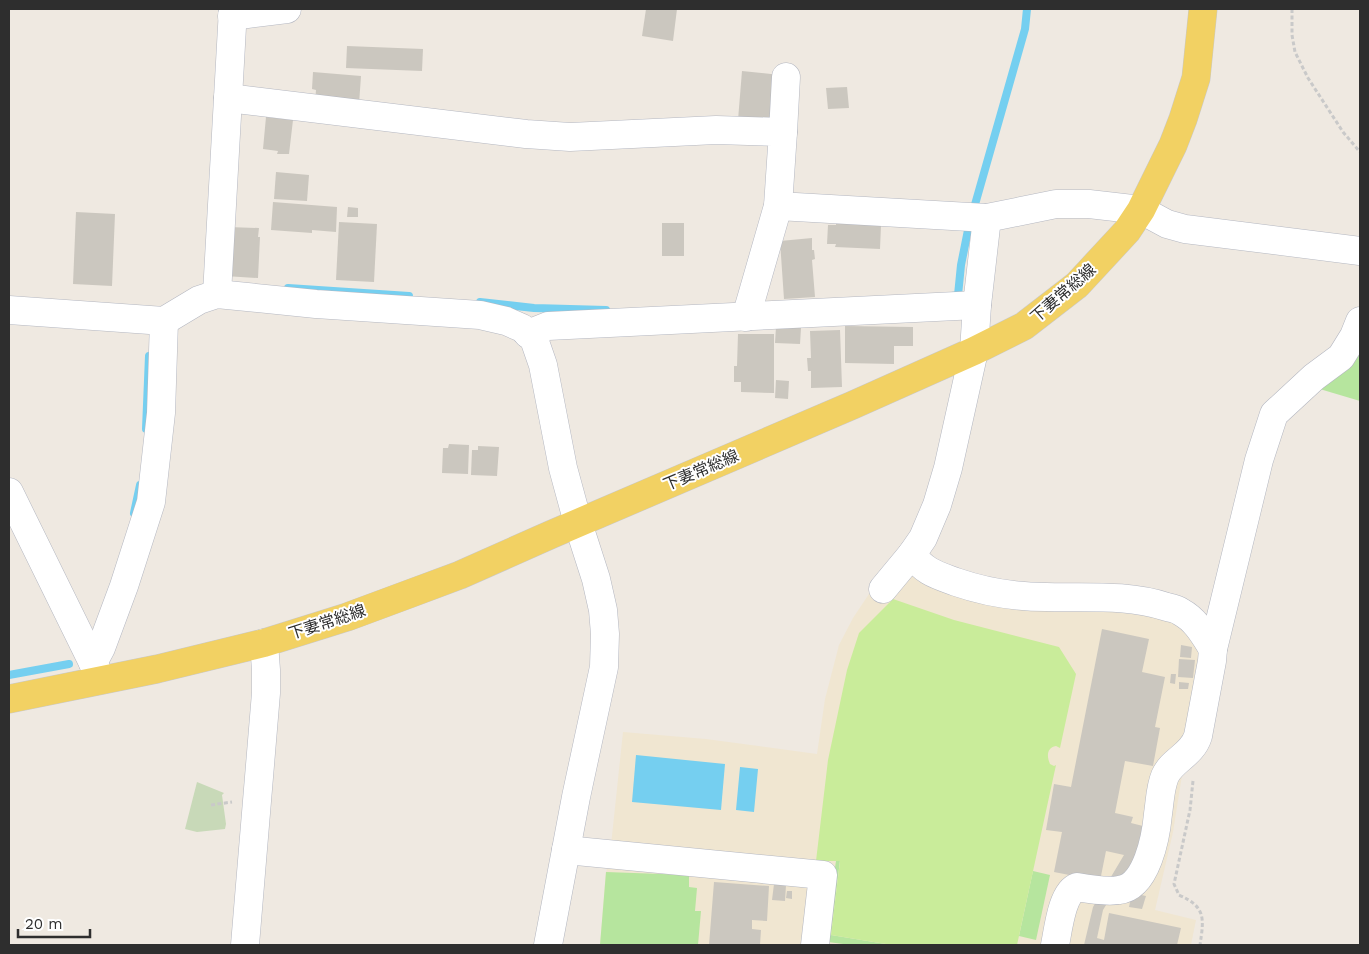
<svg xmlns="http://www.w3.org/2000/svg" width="1369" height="954" font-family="'Work Sans','Noto Sans JP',sans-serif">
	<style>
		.education { fill: #f0e6d1 }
		.green { fill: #b6e59e }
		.cemetery { fill: #c8d9b8 }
		.pitch { fill: #c9ec9a }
		.water { fill: #75cff0 }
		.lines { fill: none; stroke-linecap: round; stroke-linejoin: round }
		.stream { stroke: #75cff0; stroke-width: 8 }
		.building { fill: #cbc7bf }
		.minor-casing { stroke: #b4b7c1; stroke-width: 29 }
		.major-casing { stroke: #c9c9c9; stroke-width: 29 }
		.path { stroke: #c9c9c9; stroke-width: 3; stroke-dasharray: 4 2.5; stroke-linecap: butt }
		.minor { stroke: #fff; stroke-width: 28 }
		.major { stroke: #f2d163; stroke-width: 28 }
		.labels { text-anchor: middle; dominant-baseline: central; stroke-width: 4; stroke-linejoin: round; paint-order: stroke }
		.street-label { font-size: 16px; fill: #2e2e2e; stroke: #fff }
	</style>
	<rect width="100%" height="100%" fill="#efe9e1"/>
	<polygon class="education" points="912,572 1088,610 1133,614 1161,618 1181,626 1194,640 1201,656 1173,832 1155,910 1196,920 1191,945 600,945 606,872 609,864 623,732 706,739 817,754 825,699 839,645 853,618 875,585"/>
	<g class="green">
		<polygon points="1360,335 1360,401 1313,387"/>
		<polygon points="840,860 831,935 892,945 851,945 828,942 825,934 836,861"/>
		<polygon points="1033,871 1050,875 1036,940 1019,936"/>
		<polygon points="606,872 689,875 689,887 697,888 695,911 701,911 698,945 600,945"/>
	</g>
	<polygon class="cemetery" points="197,782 224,793 222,795 226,824 225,829 197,832 185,829"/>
	<path class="pitch" d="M893,599L954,620L1059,647L1076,674L1060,748L1056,746C1046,748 1047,757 1050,764L1054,766L1056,765L1017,945H892L831,935L840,861H816L828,760L847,670L859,633Z"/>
	<g class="water">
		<polygon points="636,755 725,764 721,810 632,802"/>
		<polygon points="740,767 758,769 754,812 736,810"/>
	</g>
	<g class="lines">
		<g class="stream">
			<polyline points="974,208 1025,29 1027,9"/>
			<polyline points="288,288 409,296"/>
			<polyline points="952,296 958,295 961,265 968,230"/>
			<polyline points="480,302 534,308 606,310"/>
			<polyline points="146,429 149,356"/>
			<polyline points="134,513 140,485"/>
			<polyline points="9,675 69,664"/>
		</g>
	</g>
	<g class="building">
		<polygon points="646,9 677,9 673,41 642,36"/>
		<polygon points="347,46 423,49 422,71 346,68"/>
		<polygon points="742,71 780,75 775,124 738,120"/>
		<polygon points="313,72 361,76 359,104 315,101 316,90 312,89"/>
		<polygon points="847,87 849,108 828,109 826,88"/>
		<polygon points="266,117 293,120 289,154 277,154 278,151 263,149"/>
		<polygon points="276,172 309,175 307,201 274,199"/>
		<polygon points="273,202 337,207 336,232 312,230 312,233 271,230"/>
		<polygon points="348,207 358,208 358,217 347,217"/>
		<polygon points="76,212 115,214 112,286 73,284"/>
		<polygon points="339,222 377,224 374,282 336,280"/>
		<rect x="662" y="223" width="22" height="33"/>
		<polygon points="836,223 881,225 880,249 835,247 836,244 827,244 828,225 836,225"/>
		<polygon points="228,227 259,228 258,237 260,237 258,278 225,276"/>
		<polygon points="812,238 812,250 814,250 815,259 812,260 815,297 784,299 780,241"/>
		<polygon points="845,326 913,327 913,346 894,346 894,364 845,363"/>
		<polygon points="776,327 801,328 800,344 775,343"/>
		<polygon points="840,330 842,387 811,388 811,371 808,371 807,358 811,358 810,331"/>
		<polygon points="738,334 774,334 774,393 741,392 741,382 734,382 734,366 737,366"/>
		<polygon points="776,380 789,381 788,399 775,398"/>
		<polygon points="449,444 469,445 468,474 442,473 443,448 448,448"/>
		<polygon points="478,446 499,447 497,476 471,475 472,450 478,450"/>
		<polygon points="1102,629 1149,639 1142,672 1165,677 1155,727 1160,728 1153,766 1125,761 1115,813 1133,817 1131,823 1143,826 1138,852 1103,910 1097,938 1104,940 1109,913 1181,928 1177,945 1084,945 1093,907 1124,855 1106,851 1100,881 1054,872 1062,832 1046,830 1054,784 1071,787"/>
		<polygon points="1181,645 1192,647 1191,658 1180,657"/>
		<polygon points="1179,659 1195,660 1193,678 1178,677"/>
		<polygon points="1171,674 1176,674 1175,684 1170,683"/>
		<polygon points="1179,682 1189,683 1188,689 1179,689"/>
		<polygon points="714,882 769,886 767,921 752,920 752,929 761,930 760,945 709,945"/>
		<polygon points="774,884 786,885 785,901 772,900"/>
		<polygon points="787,891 792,891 792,899 786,898"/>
		<polygon points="1132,893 1146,896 1142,909 1129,907"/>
	</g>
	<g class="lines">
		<defs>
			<g id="minor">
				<polyline points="232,16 287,9"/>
				<polyline points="228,98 526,134 570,137 716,130 783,132 778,206 746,317"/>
				<polyline points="783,132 786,77"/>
				<polyline points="778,206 987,218"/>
				<polyline points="217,294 233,9"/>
				<polyline points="9,310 164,321 199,300 217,294 316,304 480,315 506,321 522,328 534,339 543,365 563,468 578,523 596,579 603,610 605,634 604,667 576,797 548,945"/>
				<polyline points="528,334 548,326 977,305"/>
				<polyline points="9,492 99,675"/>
				<path d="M912,554C924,572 937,575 956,582C985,592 1015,597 1046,597C1087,598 1128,594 1167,607C1172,608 1177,609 1181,612C1196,620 1204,635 1213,649"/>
				<polyline points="883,589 912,554 923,538 937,505 948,468 974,351 977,305 987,218 1056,204 1089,204 1141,210 1167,224 1185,229 1360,251"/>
				<polyline points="93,663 101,648 124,586 151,502 161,413 164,321"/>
				<polyline points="566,850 823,875 815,945"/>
				<polyline points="245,945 266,693 266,670 264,643"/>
				<path d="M1055,945C1058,931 1062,892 1077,887C1088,889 1107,892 1119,890C1147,887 1156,836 1158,814C1160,801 1160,788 1165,776C1172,760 1192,755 1198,736L1212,661L1213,649L1259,460L1274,414L1314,377L1341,357L1354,336L1360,321"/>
			</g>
			<polyline id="major" points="9,699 157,669 264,643 347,617 409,594 460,575 550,535 853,405 974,351 1024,326 1077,285 1127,231 1141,210 1173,145 1183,119 1196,78 1203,9"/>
		</defs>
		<use href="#minor" class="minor-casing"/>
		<use href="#major" class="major-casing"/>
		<g class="path">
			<polyline points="1292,9 1292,35 1295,52 1308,78 1343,132 1360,152"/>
			<path d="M1193,781L1190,810L1174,884L1179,895C1206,907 1204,918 1200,945"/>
			<polyline points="211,805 232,802"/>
		</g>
		<use href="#minor" class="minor"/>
		<use href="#major" class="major"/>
	</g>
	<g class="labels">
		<g class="street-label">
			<text transform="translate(1063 293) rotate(-41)">下妻常総線</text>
			<text transform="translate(701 470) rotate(-23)">下妻常総線</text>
			<text transform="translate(327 622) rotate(-18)">下妻常総線</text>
		</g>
	</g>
	<rect width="1369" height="954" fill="none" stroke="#2e2e2e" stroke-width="20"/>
	<path d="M18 929v8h72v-8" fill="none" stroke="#2e2e2e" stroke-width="2.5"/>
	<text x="25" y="929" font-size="15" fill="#2e2e2e" stroke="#ffffff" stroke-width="4" paint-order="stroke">20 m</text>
</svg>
